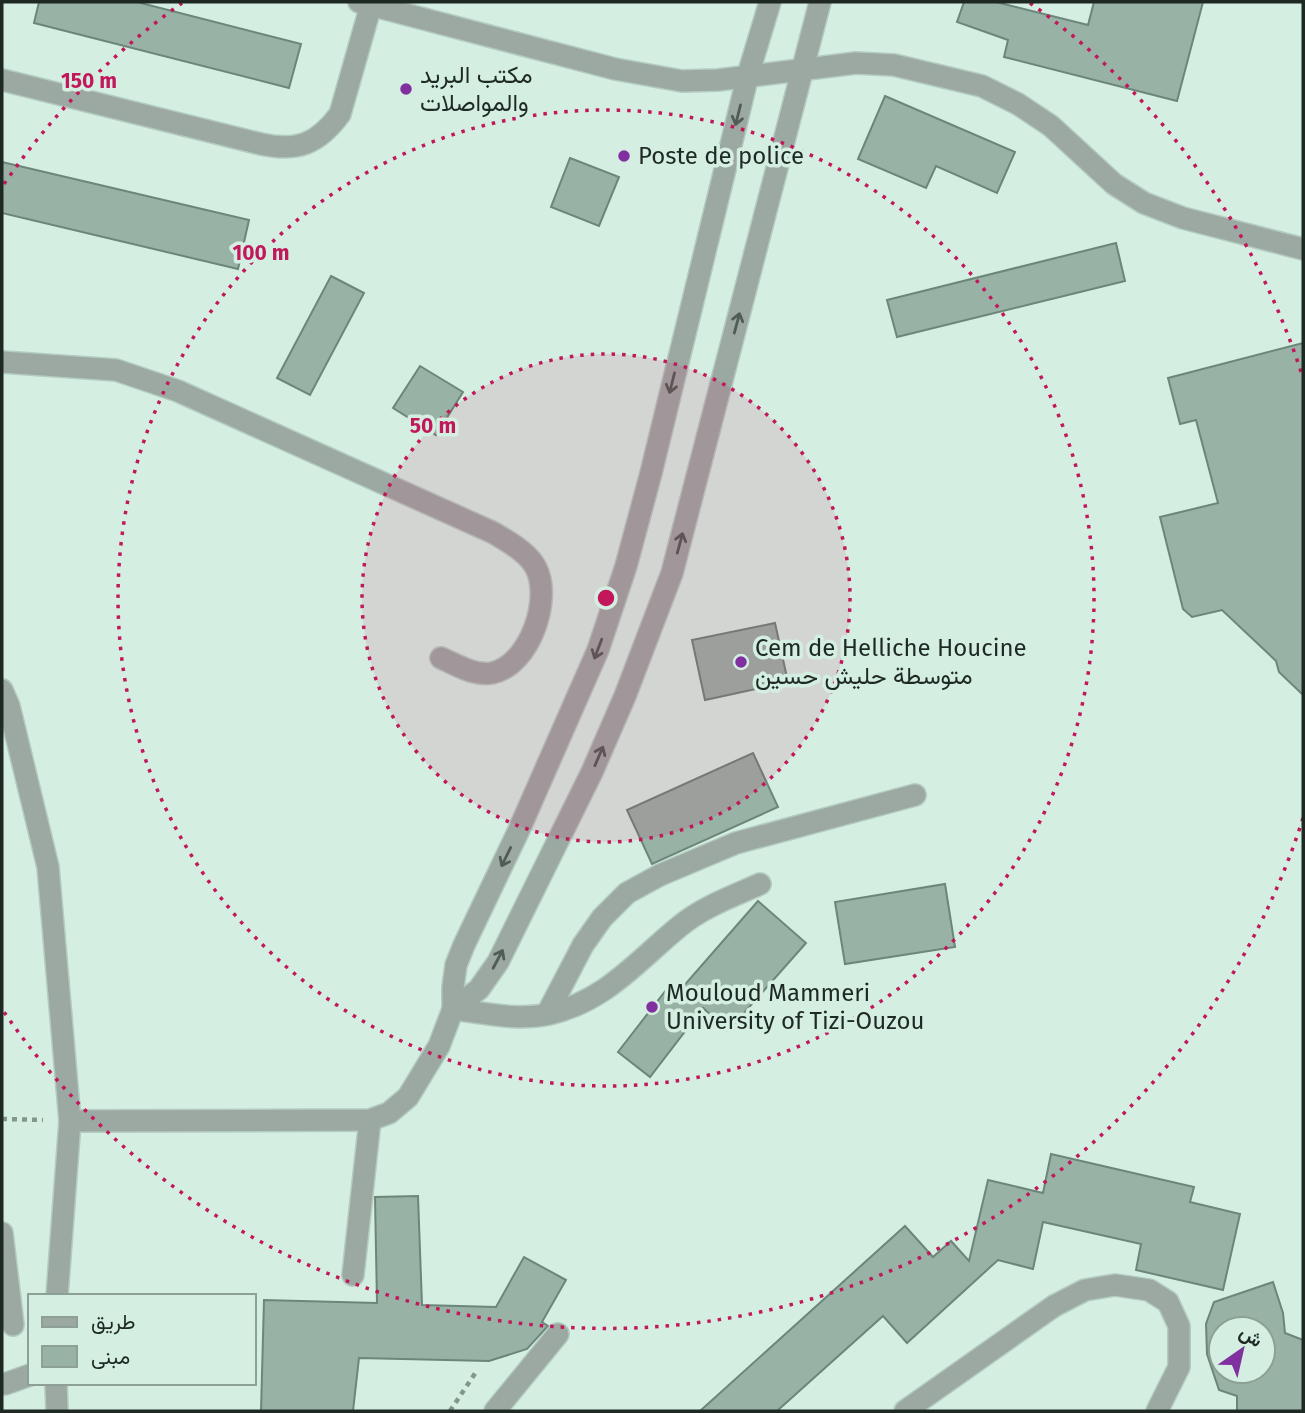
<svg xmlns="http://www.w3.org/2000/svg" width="1305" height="1413" font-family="'Fira Sans',Vazirmatn,sans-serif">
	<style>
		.building { fill: #98b2a5; stroke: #6d867a; stroke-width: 2; fill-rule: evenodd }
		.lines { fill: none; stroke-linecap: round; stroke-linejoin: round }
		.minor-casing { stroke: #b3cbc0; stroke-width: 24 }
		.path { stroke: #82968c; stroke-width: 4.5; stroke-dasharray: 5 5; stroke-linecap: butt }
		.minor { stroke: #9ca8a2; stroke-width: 21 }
		.oneway { stroke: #515c56 }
		.ring { fill: none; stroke: #c2185b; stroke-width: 3.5; stroke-dasharray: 3.5 7 }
		.poi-dot { fill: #8130a0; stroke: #d4efe2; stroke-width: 2.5 }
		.labels { text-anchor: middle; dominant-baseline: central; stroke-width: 7; stroke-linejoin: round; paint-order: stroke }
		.poi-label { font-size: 24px; fill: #1f2924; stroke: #d4efe2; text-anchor: start }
		.centre { fill: #c2185b; stroke: #d4efe2; stroke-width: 3.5 }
		.ring-label { font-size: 21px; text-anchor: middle; font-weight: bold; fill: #c2185b; stroke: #d4efe2; stroke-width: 7; stroke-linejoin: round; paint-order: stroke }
	</style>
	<rect width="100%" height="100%" fill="#d4efe2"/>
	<g class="building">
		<polygon points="39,2 137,2 301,44 289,88 34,23"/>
		<polygon points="964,2 996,2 1088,25 1094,2 1203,2 1177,101 1004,57 1008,40 957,22"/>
		<polygon points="885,96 1015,152 997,193 936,166 926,188 858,159"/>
		<polygon points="570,158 619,177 599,226 551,207"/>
		<polygon points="2,162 249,220 238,269 2,213"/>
		<polygon points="1116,243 1125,281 897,337 887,300"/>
		<polygon points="331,276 364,293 310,395 277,378"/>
		<polygon points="1303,343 1303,695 1279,672 1276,661 1222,610 1192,617 1183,609 1160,517 1218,503 1196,420 1180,424 1168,378"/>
		<polygon points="420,366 463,392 436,435 393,408"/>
		<polygon points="775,623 788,682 705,700 692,640"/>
		<polygon points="753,753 778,807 652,864 627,810"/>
		<polygon points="945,884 955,947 845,964 835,902"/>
		<polygon points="758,901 806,943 728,1031 703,1008 650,1077 618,1052 666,990 675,996"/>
		<polygon points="1051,1154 1194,1187 1190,1202 1240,1214 1223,1290 1136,1270 1141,1244 1043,1222 1033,1269 998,1260 907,1343 883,1316 777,1411 700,1411 905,1226 933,1257 951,1241 969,1261 988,1180 1043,1193"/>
		<polygon points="418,1196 422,1305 496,1307 524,1257 566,1280 542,1322 548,1326 527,1349 489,1361 359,1358 353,1411 261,1411 264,1300 377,1303 375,1197"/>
		<path d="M1273,1282L1283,1313L1285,1333L1303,1340V1411H1237V1396L1219,1390L1207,1354L1206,1324L1214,1302ZM1221,1329H1263V1371H1221Z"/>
	</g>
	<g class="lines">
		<defs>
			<g id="minor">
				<polyline points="359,2 615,69 682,81 718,80 856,63 894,65 982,86 1018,104 1051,126 1114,184 1144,203 1183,218 1303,249"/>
				<path d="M2,80L261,144C297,152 318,144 340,114L371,5"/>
				<path d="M2,362L116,370L178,391L494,533C508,542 528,552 536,568C552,599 530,665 492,673C474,676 457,665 441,658"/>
				<polyline points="2,690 9,706 48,867 70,1121 57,1296"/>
				<polyline points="453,1009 479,989 498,962 592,772 625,696 672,573 820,2"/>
				<path d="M453,1009C484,1013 518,1021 549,1014C606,1001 637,961 680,926C703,907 733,896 760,884"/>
				<polyline points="547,1014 583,945 602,918 627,893 660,875 736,843 915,795"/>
				<polyline points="70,1121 370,1120 389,1113 408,1097 439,1046 453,1009 453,987 456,965 464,945 518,832 598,650 626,566 651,473 748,75 770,2"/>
				<polyline points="2,1233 13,1325"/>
				<polyline points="353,1275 370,1120"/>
				<polyline points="56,1383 57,1411"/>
				<polyline points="5,1384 30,1375"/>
				<polyline points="495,1411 558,1334"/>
				<polyline points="905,1411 1054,1306 1085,1290 1115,1285 1149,1290 1168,1302 1179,1326 1179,1367 1157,1411"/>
			</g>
		</defs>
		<use href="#minor" class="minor-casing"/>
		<g class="path">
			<polyline points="2,1119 43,1120"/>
			<polyline points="450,1411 476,1372"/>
		</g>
		<use href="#minor" class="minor"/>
	</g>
	<defs><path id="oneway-shaft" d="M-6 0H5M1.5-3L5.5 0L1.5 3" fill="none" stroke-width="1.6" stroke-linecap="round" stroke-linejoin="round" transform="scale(1.75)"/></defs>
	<g class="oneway">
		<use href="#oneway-shaft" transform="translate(738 115) rotate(104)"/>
		<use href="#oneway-shaft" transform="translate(737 323) rotate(-75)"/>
		<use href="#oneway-shaft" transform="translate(672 383) rotate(104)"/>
		<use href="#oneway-shaft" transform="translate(680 543) rotate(-75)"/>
		<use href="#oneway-shaft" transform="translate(598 649) rotate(111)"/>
		<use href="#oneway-shaft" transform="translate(599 756) rotate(-67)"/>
		<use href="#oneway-shaft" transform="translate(506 857) rotate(116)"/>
		<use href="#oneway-shaft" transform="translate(498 959) rotate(-62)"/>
	</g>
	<circle cx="606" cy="598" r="244" fill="#c2185b" fill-opacity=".12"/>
	<g class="ring">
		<circle cx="606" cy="598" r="244"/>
		<circle cx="606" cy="598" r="488"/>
		<path d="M1303 818A731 731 0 0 1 4 1012M4 184A731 731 0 0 1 182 3M1030 3A731 731 0 0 1 1303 378"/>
	</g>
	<g class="poi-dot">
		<circle cx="406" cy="89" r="7"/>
		<circle cx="624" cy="156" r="7"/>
		<circle cx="741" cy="662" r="7"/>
		<circle cx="652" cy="1007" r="7"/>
	</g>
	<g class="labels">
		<g class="poi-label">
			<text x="420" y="75">مكتب البريد<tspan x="420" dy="28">والمواصلات</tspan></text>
			<text x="638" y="156">Poste de police</text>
			<text x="755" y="648">Cem de Helliche Houcine<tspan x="755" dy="28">متوسطة حليش حسين</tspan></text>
			<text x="666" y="993">Mouloud Mammeri<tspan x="666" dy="28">University of Tizi-Ouzou</tspan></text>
		</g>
	</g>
	<circle cx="606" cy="598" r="10" class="centre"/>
	<g class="ring-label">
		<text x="89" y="88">150 m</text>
		<text x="261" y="260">100 m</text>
		<text x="433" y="433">50 m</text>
	</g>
	<rect width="1305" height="1413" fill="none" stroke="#1f2924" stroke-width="7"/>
	<rect x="28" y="1294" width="228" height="91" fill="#d4efe2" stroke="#8ca096" stroke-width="2"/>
	<rect x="42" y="1317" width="35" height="10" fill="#9ca8a2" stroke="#8ca096" stroke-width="2"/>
	<text x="91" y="1329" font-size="21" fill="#1f2924">طريق</text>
	<rect x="42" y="1346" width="35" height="21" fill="#98b2a5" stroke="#8ca096" stroke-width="2"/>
	<text x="91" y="1364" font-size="21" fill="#1f2924">مبنى</text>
	<g transform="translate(1242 1350) rotate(34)"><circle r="33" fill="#d4efe2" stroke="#8ca096" stroke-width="2"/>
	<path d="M0-5L12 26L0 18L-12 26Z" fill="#8130a0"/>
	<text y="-10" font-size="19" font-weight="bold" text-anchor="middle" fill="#1f2924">ش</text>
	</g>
</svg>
